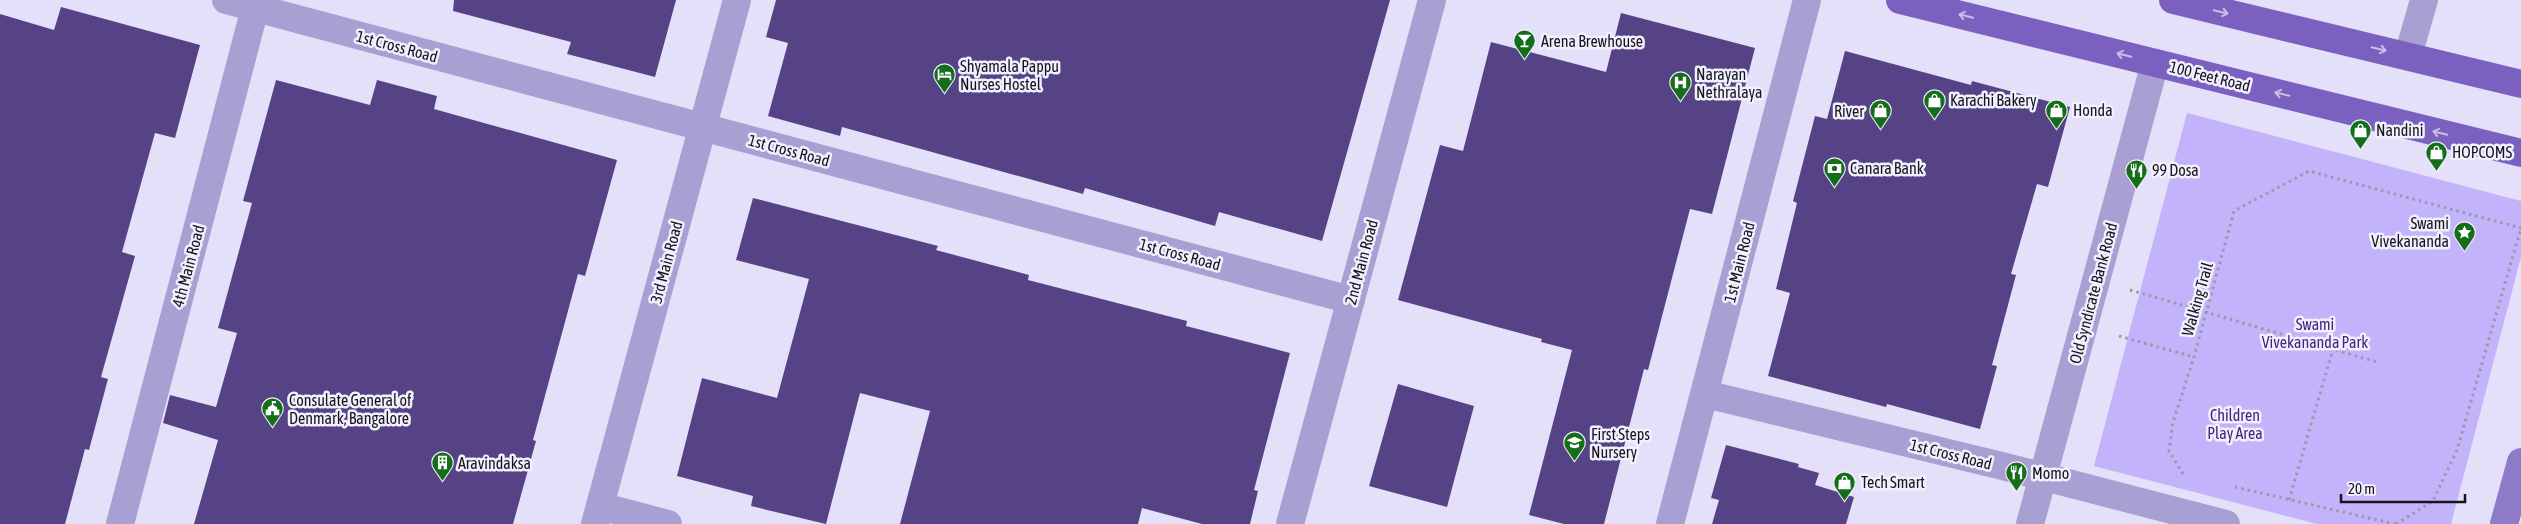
<svg xmlns="http://www.w3.org/2000/svg" width="2521" height="524" font-family="'Asap Condensed',sans-serif">
	<style>
		.green { fill: #c2b3fa }
		.building { fill: #554386 }
		.lines { fill: none; stroke-linecap: round; stroke-linejoin: round }
		.path { stroke: #9c98ab; stroke-width: 3; stroke-dasharray: 2.5 4; stroke-linecap: butt }
		.minor { stroke: #a99fd3; stroke-width: 28 }
		.secondary { stroke: #8d7bc8; stroke-width: 28 }
		.primary { stroke: #7a61bf; stroke-width: 28 }
		.oneway { stroke: #c8bde8 }
		.labels { text-anchor: middle; dominant-baseline: central; stroke-width: 5; stroke-linejoin: round; paint-order: stroke }
		.poi-label { font-size: 16px; fill: #16141d; stroke: #f2effe; text-anchor: start }
		.street-label { font-size: 16px; fill: #16141d; stroke: #f2effe }
		.park-label { font-size: 16px; fill: #43277d; stroke: #f2effe }
	</style>
	<rect width="100%" height="100%" fill="#e5e0f9"/>
	<polygon class="green" points="2187,113 2521,201 2521,257 2451,524 2317,524 2094,466"/>
	<g class="building">
		<polygon points="454,0 676,0 655,77 567,54 571,42 453,11"/>
		<polygon points="776,0 1390,0 1322,241 1219,212 1215,226 1085,188 1083,194 842,127 840,136 768,116 788,43 766,37"/>
		<polygon points="61,7 200,45 175,138 155,133 122,252 135,256 101,377 108,379 89,450 85,449 65,524 0,524 0,14 54,30"/>
		<polygon points="1621,13 1755,48 1712,214 1690,209 1648,370 1644,369 1604,524 1564,524 1529,515 1572,350 1541,342 1542,339 1398,300 1440,145 1463,151 1491,42 1606,72"/>
		<polygon points="1845,51 1971,85 1972,81 2070,107 2048,187 2037,184 2011,274 2016,275 1992,365 1997,366 1980,429 1887,404 1886,407 1768,376 1790,293 1776,289 1797,203 1793,201 1815,116 1827,119"/>
		<polygon points="276,80 370,105 377,80 437,96 434,109 617,160 585,276 578,274 533,440 536,441 513,524 194,524 218,440 163,423 170,395 216,407 237,333 218,328 252,203 243,201"/>
		<polygon points="753,198 938,246 936,250 1029,275 1028,280 1187,321 1186,326 1290,353 1254,490 1258,491 1250,524 1202,524 1142,508 1138,524 900,524 930,411 860,393 826,524 751,506 753,496 677,476 702,378 777,398 809,279 736,260"/>
		<polygon points="1398,384 1474,406 1447,507 1369,486"/>
		<polygon points="1726,445 1799,464 1798,467 1819,473 1815,485 1854,497 1846,524 1712,524 1719,500 1711,498"/>
	</g>
	<g class="lines">
		<g class="path">
			<polyline points="2130,290 2377,362"/>
			<polyline points="2119,336 2194,357"/>
			<polyline points="2183,474 2169,451 2173,422 2194,357 2234,211 2309,171 2521,228"/>
			<polyline points="2235,487 2395,524"/>
			<polyline points="2289,500 2333,349"/>
			<polyline points="2396,524 2433,501 2457,450 2521,228"/>
		</g>
		<g class="minor">
			<polyline points="226,0 1351,300"/>
			<polyline points="2408,56 2424,0"/>
			<polyline points="1705,394 1998,465 2226,524"/>
			<polyline points="600,506 668,524"/>
			<polyline points="120,524 255,8"/>
			<polyline points="595,524 737,0"/>
			<polyline points="1290,524 1432,0"/>
			<polyline points="1670,524 1807,0"/>
			<polyline points="2030,524 2155,63"/>
		</g>
		<polyline class="secondary" points="2504,524 2521,462"/>
		<g class="primary">
			<polyline points="1900,0 2521,153"/>
			<polyline points="2173,0 2521,84"/>
		</g>
	</g>
	<defs><path id="oneway-shaft" d="M-6 0H5M1.5-3L5.5 0L1.5 3" fill="none" stroke-width="1.6" stroke-linecap="round" stroke-linejoin="round" transform="scale(1.25)"/></defs>
	<g class="oneway">
		<use href="#oneway-shaft" transform="translate(2221 12) rotate(13)"/>
		<use href="#oneway-shaft" transform="translate(1966 16) rotate(-166)"/>
		<use href="#oneway-shaft" transform="translate(2379 49) rotate(13)"/>
		<use href="#oneway-shaft" transform="translate(2124 55) rotate(-166)"/>
		<use href="#oneway-shaft" transform="translate(2282 94) rotate(-166)"/>
		<use href="#oneway-shaft" transform="translate(2440 133) rotate(-166)"/>
	</g>
	<defs>
		<symbol id="bar-pin" viewBox="-11 -11 22 30"><path d="M0 17L-7.5 6A9.5 9.5 0 1 1 7.5 6Z" fill="#136d19" stroke="#f2effe"/><path d="M-6-5H6L.8 .8V4.5H3.5V6h-7V4.5H-.8V.8Z" fill="#fff"/></symbol>
		<symbol id="hotel-pin" viewBox="-11 -11 22 30"><path d="M0 17L-7.5 6A9.5 9.5 0 1 1 7.5 6Z" fill="#136d19" stroke="#f2effe"/><path d="M-6-4.5h1.5V1H6V5H4.5V3h-9V5H-6ZM-4 0a1.8 1.8 0 1 1 3.6 0ZM.5 0V-2.5h3Q6-2.5 6 0Z" fill="#fff"/></symbol>
		<symbol id="hospital-pin" viewBox="-11 -11 22 30"><path d="M0 17L-7.5 6A9.5 9.5 0 1 1 7.5 6Z" fill="#136d19" stroke="#f2effe"/><path d="M-5-5h3v3.5h4V-5h3V5h-3V1.5h-4V5h-3Z" fill="#fff"/></symbol>
		<symbol id="shop-pin" viewBox="-11 -11 22 30"><path d="M0 17L-7.5 6A9.5 9.5 0 1 1 7.5 6Z" fill="#136d19" stroke="#f2effe"/><path d="M-5-2.5h2.3a2.7 3.5 0 0 1 5.4 0H5L5.5 6h-11ZM-1.5-2.5h3a1.5 2.3 0 0 0-3 0Z" fill="#fff"/></symbol>
		<symbol id="bank-pin" viewBox="-11 -11 22 30"><path d="M0 17L-7.5 6A9.5 9.5 0 1 1 7.5 6Z" fill="#136d19" stroke="#f2effe"/><path d="M-6-4H6V4H-6ZM0-2.3a2.3 2.3 0 1 0 0 4.6a2.3 2.3 0 1 0 0-4.6Z" fill="#fff"/></symbol>
		<symbol id="restaurant-pin" viewBox="-11 -11 22 30"><path d="M0 17L-7.5 6A9.5 9.5 0 1 1 7.5 6Z" fill="#136d19" stroke="#f2effe"/><path d="M-5-6h1v4h1v-4h1v4h1v-4h1v5L-1.5 .5V6h-2V.5L-5-1ZM5-6V6H3V1.5H1.5Q1.5-4 5-6Z" fill="#fff"/></symbol>
		<symbol id="sight-pin" viewBox="-11 -11 22 30"><path d="M0 17L-7.5 6A9.5 9.5 0 1 1 7.5 6Z" fill="#136d19" stroke="#f2effe"/><path d="M0-6L1.8-2.2L6-1.7L2.9 1.2L3.7 5.4L0 3.3L-3.7 5.4L-2.9 1.2L-6-1.7L-1.8-2.2Z" fill="#fff"/></symbol>
		<symbol id="civic-pin" viewBox="-11 -11 22 30"><path d="M0 17L-7.5 6A9.5 9.5 0 1 1 7.5 6Z" fill="#136d19" stroke="#f2effe"/><path d="M-.6-6.5H3V-4.5H.6V-3L4-1V1h2V6H-6V1h2V-1L-.6-3ZM-1.2 2.5V6h2.4V2.5Z" fill="#fff"/></symbol>
		<symbol id="school-pin" viewBox="-11 -11 22 30"><path d="M0 17L-7.5 6A9.5 9.5 0 1 1 7.5 6Z" fill="#136d19" stroke="#f2effe"/><path d="M0-5L7-2L0 1L-7-2ZM-4 1L0 2.5L4 1V4Q0 6-4 4Z" fill="#fff"/></symbol>
		<symbol id="building-pin" viewBox="-11 -11 22 30"><path d="M0 17L-7.5 6A9.5 9.5 0 1 1 7.5 6Z" fill="#136d19" stroke="#f2effe"/><path d="M-4-6H4V6H1V3H-1V6H-4ZM-2.5-4.3h1.7v1.8h-1.7ZM.8-4.3h1.7v1.8H.8ZM-2.5-1h1.7V.8h-1.7ZM.8-1h1.7V.8H.8Z" fill="#fff"/></symbol>
	</defs>
	<g fill-rule="evenodd">
		<use href="#bar-pin" x="1512" y="28" width="25" height="34"/>
		<use href="#hotel-pin" x="932" y="62" width="25" height="34"/>
		<use href="#hospital-pin" x="1668" y="70" width="25" height="34"/>
		<use href="#shop-pin" x="1922" y="88" width="25" height="34"/>
		<use href="#shop-pin" x="2044" y="98" width="25" height="34"/>
		<use href="#shop-pin" x="1868" y="98" width="25" height="34"/>
		<use href="#shop-pin" x="2348" y="118" width="25" height="34"/>
		<use href="#shop-pin" x="2424" y="140" width="25" height="34"/>
		<use href="#bank-pin" x="1822" y="156" width="25" height="34"/>
		<use href="#restaurant-pin" x="2124" y="158" width="25" height="34"/>
		<use href="#sight-pin" x="2452" y="220" width="25" height="34"/>
		<use href="#civic-pin" x="260" y="396" width="25" height="34"/>
		<use href="#school-pin" x="1562" y="430" width="25" height="34"/>
		<use href="#building-pin" x="430" y="450" width="25" height="34"/>
		<use href="#restaurant-pin" x="2004" y="460" width="25" height="34"/>
		<use href="#shop-pin" x="1832" y="470" width="25" height="34"/>
	</g>
	<g class="labels">
		<g class="poi-label">
			<text x="1541" y="41">Arena Brewhouse</text>
			<text x="960" y="66">Shyamala Pappu<tspan x="960" dy="18">Nurses Hostel</tspan></text>
			<text x="1696" y="74">Narayan<tspan x="1696" dy="18">Nethralaya</tspan></text>
			<text x="1950" y="100">Karachi Bakery</text>
			<text x="2073" y="110">Honda</text>
			<text x="1864" y="111" text-anchor="end">River</text>
			<text x="2376" y="130">Nandini</text>
			<text x="2452" y="152">HOPCOMS</text>
			<text x="1850" y="168">Canara Bank</text>
			<text x="2152" y="170">99 Dosa</text>
			<text x="2449" y="223" text-anchor="end">Swami<tspan x="2449" dy="18">Vivekananda</tspan></text>
			<text x="289" y="400">Consulate General of<tspan x="289" dy="18">Denmark, Bangalore</tspan></text>
			<text x="1591" y="434">First Steps<tspan x="1591" dy="18">Nursery</tspan></text>
			<text x="458" y="463">Aravindaksa</text>
			<text x="2032" y="473">Momo</text>
			<text x="1861" y="482">Tech Smart</text>
		</g>
		<g class="street-label">
			<text transform="translate(397 46) rotate(15)">1st Cross Road</text>
			<text transform="translate(2210 76) rotate(14)">100 Feet Road</text>
			<text transform="translate(789 150) rotate(15)">1st Cross Road</text>
			<text transform="translate(1180 254) rotate(15)">1st Cross Road</text>
			<text transform="translate(666 262) rotate(-75)">3rd Main Road</text>
			<text transform="translate(1361 262) rotate(-75)">2nd Main Road</text>
			<text transform="translate(1739 262) rotate(-76)">1st Main Road</text>
			<text transform="translate(188 266) rotate(-75)">4th Main Road</text>
			<text transform="translate(2093 293) rotate(-75)">Old Syndicate Bank Road</text>
			<text transform="translate(2197 299) rotate(-74)">Walking Trail</text>
			<text transform="translate(1951 454) rotate(14)">1st Cross Road</text>
		</g>
		<g class="park-label">
			<text x="2315" y="324">Swami<tspan x="2315" dy="18">Vivekananda Park</tspan></text>
			<text x="2235" y="415">Children<tspan x="2235" dy="18">Play Area</tspan></text>
		</g>
	</g>
	<path d="M2341 494v8h124v-8" fill="none" stroke="#16141d" stroke-width="2.5"/>
	<text x="2348" y="494" font-size="15" fill="#16141d" stroke="#f2effe" stroke-width="4" paint-order="stroke">20 m</text>
</svg>
